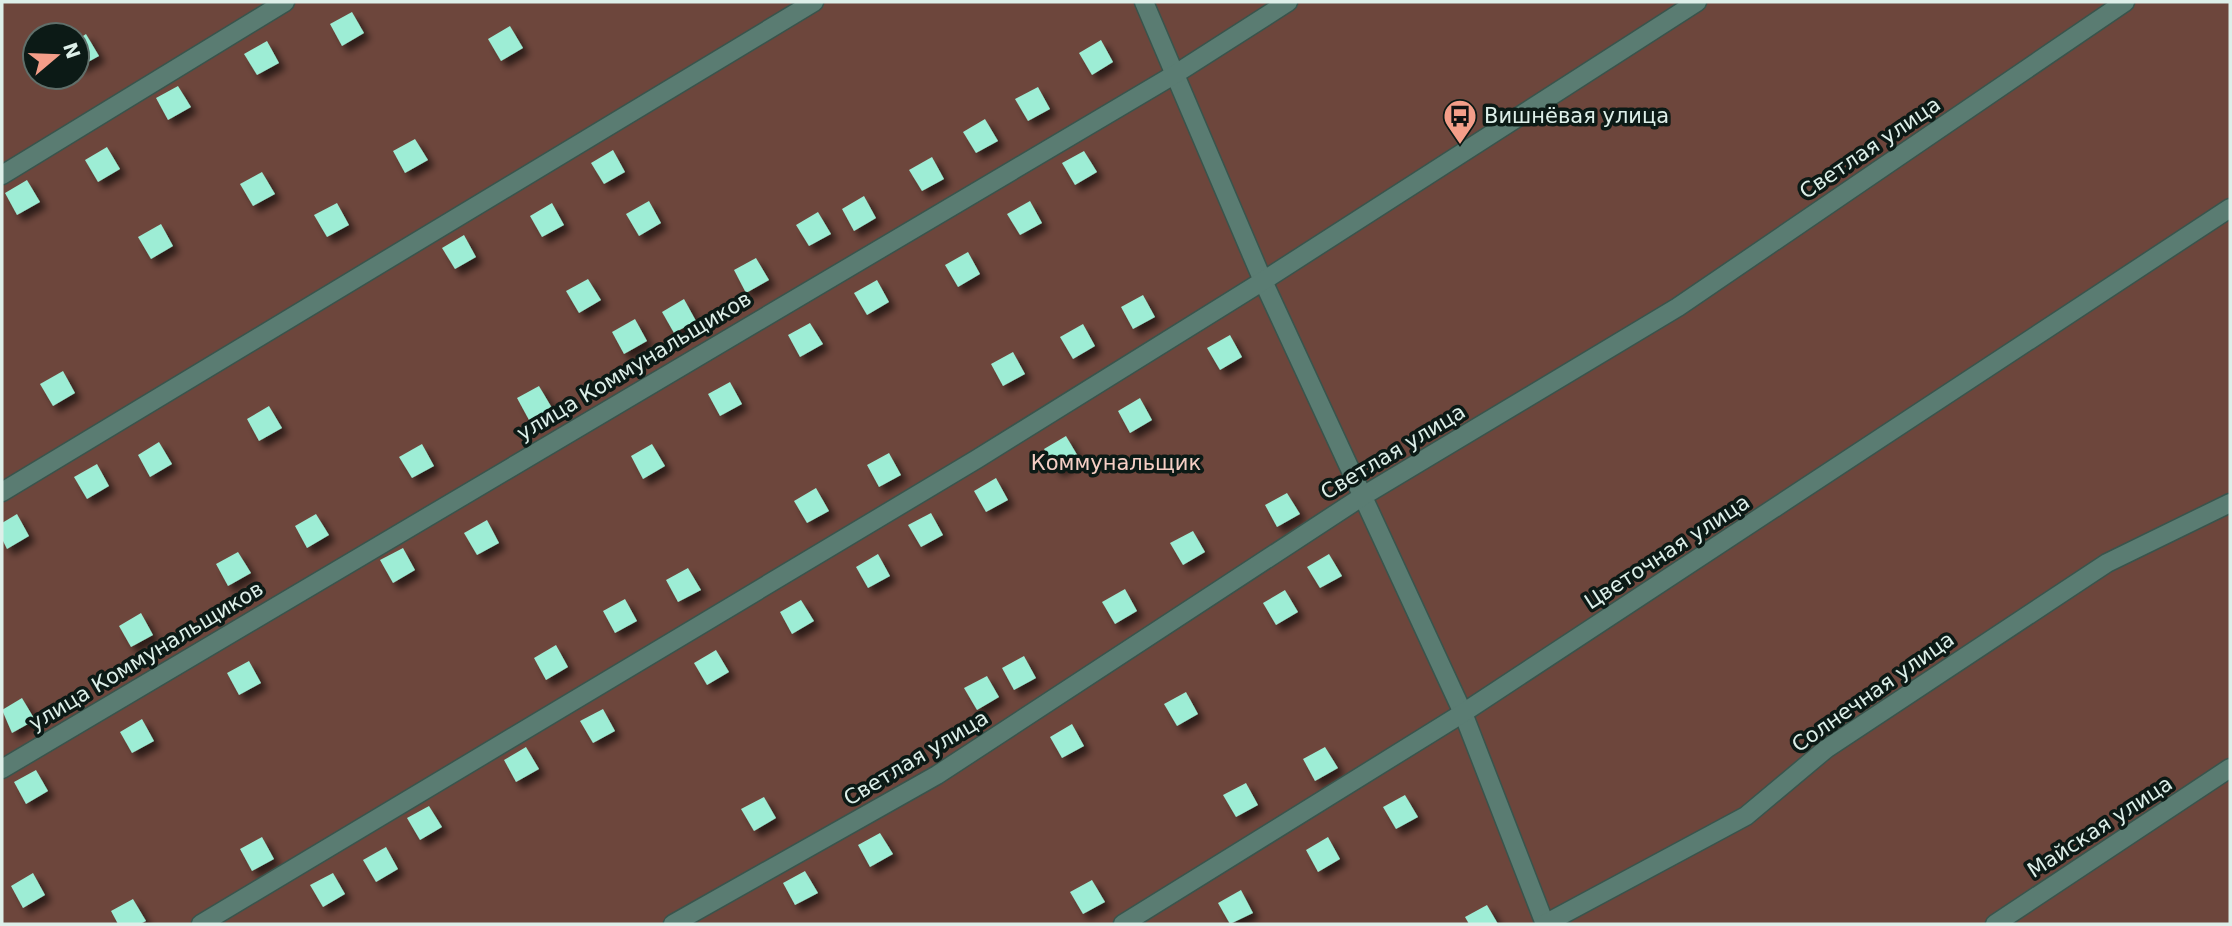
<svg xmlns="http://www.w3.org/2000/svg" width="2232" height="926" font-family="'DejaVu Sans',sans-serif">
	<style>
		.green { fill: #6d463c; fill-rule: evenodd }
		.building { fill: #9dedd5; filter: url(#shadow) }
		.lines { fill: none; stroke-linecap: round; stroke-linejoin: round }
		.minor-casing { stroke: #39544c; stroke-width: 21 }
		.minor { stroke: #5a7c72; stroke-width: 18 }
		.labels { text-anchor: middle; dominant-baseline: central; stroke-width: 7; stroke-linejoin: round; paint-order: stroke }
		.poi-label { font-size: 21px; fill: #ddefe9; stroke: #0c1a16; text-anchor: start }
		.street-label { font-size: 21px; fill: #ddefe9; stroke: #0c1a16 }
		.park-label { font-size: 21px; fill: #f6cfc5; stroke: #0c1a16 }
	</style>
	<defs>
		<filter id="shadow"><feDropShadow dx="6" dy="6" stdDeviation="3.5" flood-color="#0009"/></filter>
	</defs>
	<rect width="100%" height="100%" fill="#15362d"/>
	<path class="green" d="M2,2H2230V924H2ZM35,35H77V77H35Z"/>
	<g class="building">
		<polygon points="352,12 364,33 342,46 330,24"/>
		<polygon points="510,26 523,48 501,61 488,39"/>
		<polygon points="86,34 99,56 77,68 77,40"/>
		<polygon points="1101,40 1113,62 1092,75 1079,53"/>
		<polygon points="267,41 279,63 257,75 244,54"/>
		<polygon points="178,86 191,107 168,120 156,98"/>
		<polygon points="1038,87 1050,109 1028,121 1015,99"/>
		<polygon points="985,119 998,141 976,153 963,132"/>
		<polygon points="415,139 428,160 405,173 393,151"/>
		<polygon points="107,147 120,169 98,182 85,160"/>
		<polygon points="613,150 625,172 604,184 591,163"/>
		<polygon points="1084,151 1097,172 1075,185 1062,163"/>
		<polygon points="932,157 944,179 922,191 909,170"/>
		<polygon points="262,172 275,194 253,206 240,184"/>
		<polygon points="27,180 40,202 17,215 5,193"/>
		<polygon points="864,196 876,218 854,231 842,209"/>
		<polygon points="649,201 661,223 639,236 626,214"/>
		<polygon points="1030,201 1042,223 1020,235 1007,214"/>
		<polygon points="337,203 349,225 327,237 314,215"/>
		<polygon points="552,203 564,225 542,237 530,216"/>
		<polygon points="818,212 831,234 809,246 796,225"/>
		<polygon points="161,224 173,246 151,259 138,237"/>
		<polygon points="464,235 476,257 455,269 442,248"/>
		<polygon points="968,252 980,274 958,287 945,265"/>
		<polygon points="756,258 769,280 746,293 734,270"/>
		<polygon points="588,279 601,300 579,313 566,291"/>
		<polygon points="877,280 889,302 867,315 854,293"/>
		<polygon points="1143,295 1155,317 1133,329 1121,307"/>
		<polygon points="684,299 696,321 674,333 662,312"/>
		<polygon points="635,319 647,341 624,354 612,332"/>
		<polygon points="810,323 823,344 800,357 788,335"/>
		<polygon points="1083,324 1095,346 1073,359 1060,337"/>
		<polygon points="1230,335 1242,357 1220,370 1207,348"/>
		<polygon points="1013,352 1025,374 1003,386 991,364"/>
		<polygon points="63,371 75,393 53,406 40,384"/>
		<polygon points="730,382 742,404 720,416 708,394"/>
		<polygon points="539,386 552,408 529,420 517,398"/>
		<polygon points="1140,398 1152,420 1130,433 1118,411"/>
		<polygon points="269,406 282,428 259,441 247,419"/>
		<polygon points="1066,436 1079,458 1057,471 1044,449"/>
		<polygon points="159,442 172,464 150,477 138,455"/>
		<polygon points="422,444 434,466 412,478 399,457"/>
		<polygon points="652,444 665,466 643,479 631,456"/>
		<polygon points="889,453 901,475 879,487 867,465"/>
		<polygon points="97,464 109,486 87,499 74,477"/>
		<polygon points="996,478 1008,500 986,512 974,491"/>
		<polygon points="816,488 829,511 807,523 794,501"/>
		<polygon points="1287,493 1300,514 1277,527 1265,505"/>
		<polygon points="931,513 943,535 921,547 908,525"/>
		<polygon points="17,514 29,536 7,549 2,539 2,523"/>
		<polygon points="316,514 329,535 307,548 295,526"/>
		<polygon points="487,520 499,543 477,555 464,533"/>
		<polygon points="1193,531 1205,552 1183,565 1170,543"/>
		<polygon points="403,548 415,570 393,583 380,560"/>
		<polygon points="238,552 251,573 228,586 216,564"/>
		<polygon points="878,554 890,576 868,588 856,567"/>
		<polygon points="1329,554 1342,576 1320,588 1307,567"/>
		<polygon points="688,568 701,590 678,602 666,580"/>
		<polygon points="1125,589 1137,611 1115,624 1102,602"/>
		<polygon points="1285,590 1298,612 1276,625 1263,603"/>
		<polygon points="625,599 637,621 615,633 603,611"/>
		<polygon points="801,600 814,621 792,634 780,612"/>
		<polygon points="141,613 153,635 131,647 119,626"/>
		<polygon points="556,645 568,667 546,680 534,658"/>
		<polygon points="716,650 729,672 707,685 694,663"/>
		<polygon points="1024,656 1036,678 1014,690 1002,668"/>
		<polygon points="249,661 261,683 239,695 227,673"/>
		<polygon points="987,676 999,697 977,710 964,688"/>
		<polygon points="1186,692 1198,714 1177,726 1164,704"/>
		<polygon points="22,698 35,720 12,733 2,710"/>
		<polygon points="603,709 615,731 593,743 580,721"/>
		<polygon points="142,719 154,741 132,753 120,732"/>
		<polygon points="1072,724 1084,746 1062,758 1050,737"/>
		<polygon points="526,747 539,769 516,782 504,760"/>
		<polygon points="1325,747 1338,768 1315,781 1303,759"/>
		<polygon points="36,770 48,791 26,804 14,782"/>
		<polygon points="1246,783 1258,805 1236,817 1223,795"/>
		<polygon points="1405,795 1418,817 1396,829 1383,807"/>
		<polygon points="764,797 776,818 754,831 741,809"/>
		<polygon points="429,806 442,827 420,840 407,818"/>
		<polygon points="880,833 893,854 870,867 858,845"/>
		<polygon points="262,837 274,859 252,871 240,849"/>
		<polygon points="1328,837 1340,859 1318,872 1306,850"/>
		<polygon points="386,847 398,869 376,882 363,860"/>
		<polygon points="805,871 818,893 795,905 783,883"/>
		<polygon points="33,873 45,895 23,908 11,886"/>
		<polygon points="333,873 345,894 323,907 310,885"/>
		<polygon points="1092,880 1105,902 1083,914 1070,892"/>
		<polygon points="1241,890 1253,913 1230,924 1218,903"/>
		<polygon points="133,899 146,921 140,924 118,924 111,911"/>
		<polygon points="1487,905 1498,924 1469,924 1465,917"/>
	</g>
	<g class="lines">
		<defs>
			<g id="minor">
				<polyline points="1144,2 1263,281 1463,713 1545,924"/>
				<polyline points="2,175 285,2"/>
				<polyline points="2,492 814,2"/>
				<polyline points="2,769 1177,73 1288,2"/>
				<polyline points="201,924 977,459 1263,281 1697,2"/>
				<polyline points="673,924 937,775 1363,496 1678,307 2125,2"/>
				<polyline points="1123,924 1463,713 2230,208"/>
				<polyline points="1545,924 1746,816 1826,749 2107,563 2230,503"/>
				<polyline points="1995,924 2230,768"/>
			</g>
		</defs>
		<use href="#minor" class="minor-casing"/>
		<use href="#minor" class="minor"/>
	</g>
	<defs>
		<symbol id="bus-pin" viewBox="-11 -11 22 30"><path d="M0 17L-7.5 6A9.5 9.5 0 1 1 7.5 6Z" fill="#f49e89" stroke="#0c1a16"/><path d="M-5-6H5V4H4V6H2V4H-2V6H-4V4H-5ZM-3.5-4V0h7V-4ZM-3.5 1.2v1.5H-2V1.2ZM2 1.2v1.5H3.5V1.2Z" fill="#111"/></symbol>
	</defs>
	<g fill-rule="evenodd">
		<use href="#bus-pin" x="1441" y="97" width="38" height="52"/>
	</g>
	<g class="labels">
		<g class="poi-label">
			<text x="1484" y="116">Вишнёвая улица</text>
		</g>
		<g class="street-label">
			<text transform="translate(1870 148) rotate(-34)">Светлая улица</text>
			<text transform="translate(634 366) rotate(-31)">улица Коммунальщиков</text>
			<text transform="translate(1393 452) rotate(-31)">Светлая улица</text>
			<text transform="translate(1667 552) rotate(-33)">Цветочная улица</text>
			<text transform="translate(146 656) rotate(-31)">улица Коммунальщиков</text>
			<text transform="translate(1873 692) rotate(-35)">Солнечная улица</text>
			<text transform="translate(916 758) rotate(-31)">Светлая улица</text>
			<text transform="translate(2100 827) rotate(-33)">Майская улица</text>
		</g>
		<g class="park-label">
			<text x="1116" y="463">Коммунальщик</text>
		</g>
	</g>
	<rect width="2232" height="926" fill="none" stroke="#ddefe9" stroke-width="7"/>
	<g transform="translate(56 56) rotate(71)"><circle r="33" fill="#0c1a16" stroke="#606f6a" stroke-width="2"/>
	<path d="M0-5L12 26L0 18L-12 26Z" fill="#f49e89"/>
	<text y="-10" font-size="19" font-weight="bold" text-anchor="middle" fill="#ddefe9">N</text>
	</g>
</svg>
